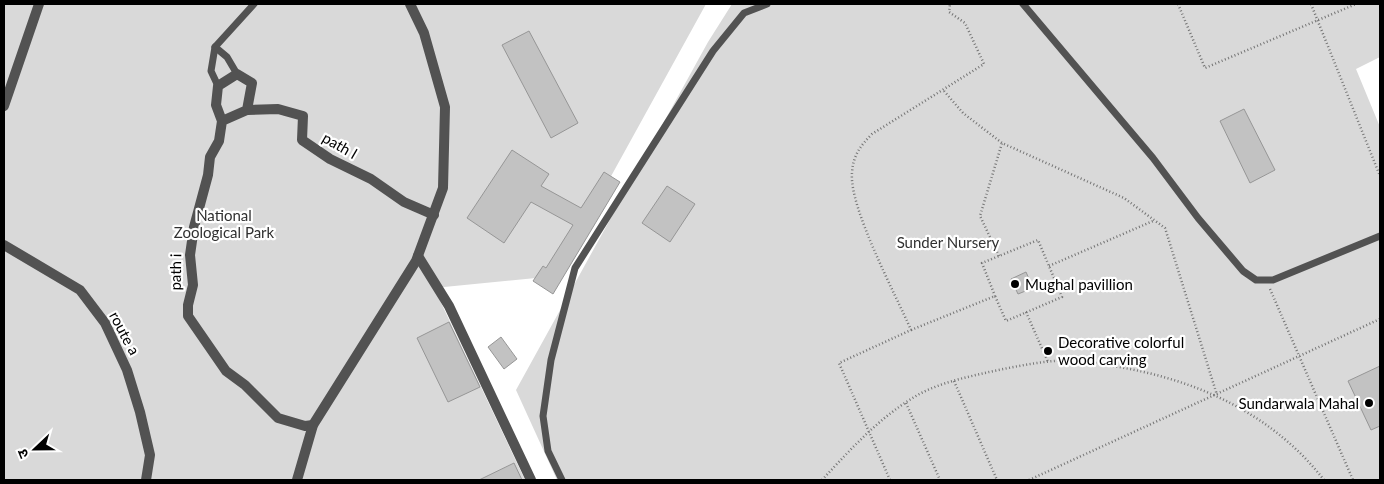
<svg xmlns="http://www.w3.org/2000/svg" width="1384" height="484" font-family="Lato,'Noto Sans Devanagari',sans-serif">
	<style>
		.green { fill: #d9d9d9 }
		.building { fill: #c2c2c2; stroke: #969696 }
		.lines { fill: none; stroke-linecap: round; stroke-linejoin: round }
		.path { stroke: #747474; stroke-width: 2.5; stroke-dasharray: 1 2.5; stroke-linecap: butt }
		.lane { stroke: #525252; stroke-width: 7 }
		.street { stroke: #525252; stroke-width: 10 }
		.poi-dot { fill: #000; stroke: #fff; stroke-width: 2 }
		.labels { text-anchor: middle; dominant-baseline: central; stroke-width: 4.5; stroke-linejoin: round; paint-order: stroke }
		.street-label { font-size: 15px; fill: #000; stroke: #fff }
		.park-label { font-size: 15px; fill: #303030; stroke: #fff }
		.poi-label { font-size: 15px; fill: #000; stroke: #fff; text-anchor: start }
	</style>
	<rect width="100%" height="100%" fill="#fff"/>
	<g class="green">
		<polygon points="4,4 706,4 556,276 434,288 525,480 4,480"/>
		<polygon points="732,4 1380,4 1380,57 1356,69 1380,127 1380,480 557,480 516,390 708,42"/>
	</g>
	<g class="building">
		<polygon points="529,31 578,123 551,138 502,45"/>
		<polygon points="1244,109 1275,170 1250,183 1220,121"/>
		<polygon points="512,150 549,174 541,186 581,208 604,172 620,182 553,294 533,281 543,266 546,268 573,225 531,202 504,243 467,218"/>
		<polygon points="667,186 695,204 670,242 642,223"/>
		<polygon points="1026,272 1033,288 1018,294 1011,279"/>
		<polygon points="449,322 480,387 448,402 417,338"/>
		<polygon points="501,337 517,359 504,369 488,347"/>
		<polygon points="1380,366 1380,426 1371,430 1348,381"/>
		<polygon points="514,463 522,480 479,480"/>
	</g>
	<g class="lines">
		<g class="path">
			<polyline points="1178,4 1205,68 1356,4"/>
			<polyline points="1311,4 1380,176"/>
			<polyline points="944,91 963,113 1002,143 1124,198 1165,228 1217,395"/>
			<polyline points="999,256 980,216 1002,143"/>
			<polyline points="1049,266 1153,221"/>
			<polyline points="1270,289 1353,480"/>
			<polyline points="1026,312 1048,362"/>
			<polyline points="911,330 995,296 1006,321 1062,297 1038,240 982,263 995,296"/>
			<polyline points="954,381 997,480"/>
			<polyline points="906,403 940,480"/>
			<path d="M822,480C849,451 877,420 911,399C934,384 963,378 989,372C1018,366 1046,360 1075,360C1088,361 1101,364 1113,366C1195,379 1272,413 1324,480"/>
			<path d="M890,480L839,363L911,330C896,295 849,208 852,173C853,156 860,146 872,134L984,64L965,23L949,12L950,4"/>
			<polyline points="1029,480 1380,319"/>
		</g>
		<g class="lane">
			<polyline points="1023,4 1153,158 1198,218 1243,271 1256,280 1273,280 1380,236"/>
			<polyline points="215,47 227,57 237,74"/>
			<polyline points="218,86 211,71 215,47 254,4"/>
			<polyline points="562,480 548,451 543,416 551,360 575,268 713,51 744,13 767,4"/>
		</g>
		<g class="street">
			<polyline points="4,106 39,4"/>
			<polyline points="247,110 278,109 303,116 302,140 330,159 371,179 404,202 434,215"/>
			<polyline points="222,121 216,105 218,86 237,74 252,83 247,110 222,121 219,141 210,157 208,175 194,227 190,255 193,285 188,305 188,316 226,371 245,385 278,418 305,426 313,425"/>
			<polyline points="4,245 80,290 105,323 127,370 140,412 150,455 146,480"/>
			<polyline points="418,256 449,306 531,480"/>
			<polyline points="297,480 313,425 416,261 443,188 445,107 424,33 410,4"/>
		</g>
	</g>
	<g class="poi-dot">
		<circle cx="1015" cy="284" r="5"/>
		<circle cx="1048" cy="351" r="5"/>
		<circle cx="1369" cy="403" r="5"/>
	</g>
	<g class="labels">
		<g class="street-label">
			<text transform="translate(340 145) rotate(30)">path l</text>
			<text transform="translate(175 272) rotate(-89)">path i</text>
			<text transform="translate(125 333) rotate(62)">route a</text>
		</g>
		<g class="park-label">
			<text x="224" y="215">National<tspan x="224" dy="17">Zoological Park</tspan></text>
			<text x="948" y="242">Sunder Nursery</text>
		</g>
		<g class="poi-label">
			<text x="1025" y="284">Mughal pavillion</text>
			<text x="1058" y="342">Decorative colorful<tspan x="1058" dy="17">wood carving</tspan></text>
			<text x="1359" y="403" text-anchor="end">Sundarwala Mahal</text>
		</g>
	</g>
	<rect width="1384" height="484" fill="none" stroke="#000000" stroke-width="10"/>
	<g transform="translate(35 449) rotate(248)" stroke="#ffffff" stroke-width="4" paint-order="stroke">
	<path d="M0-4L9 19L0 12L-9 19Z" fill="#000000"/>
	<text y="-8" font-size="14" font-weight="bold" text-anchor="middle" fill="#000000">उ</text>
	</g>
</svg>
